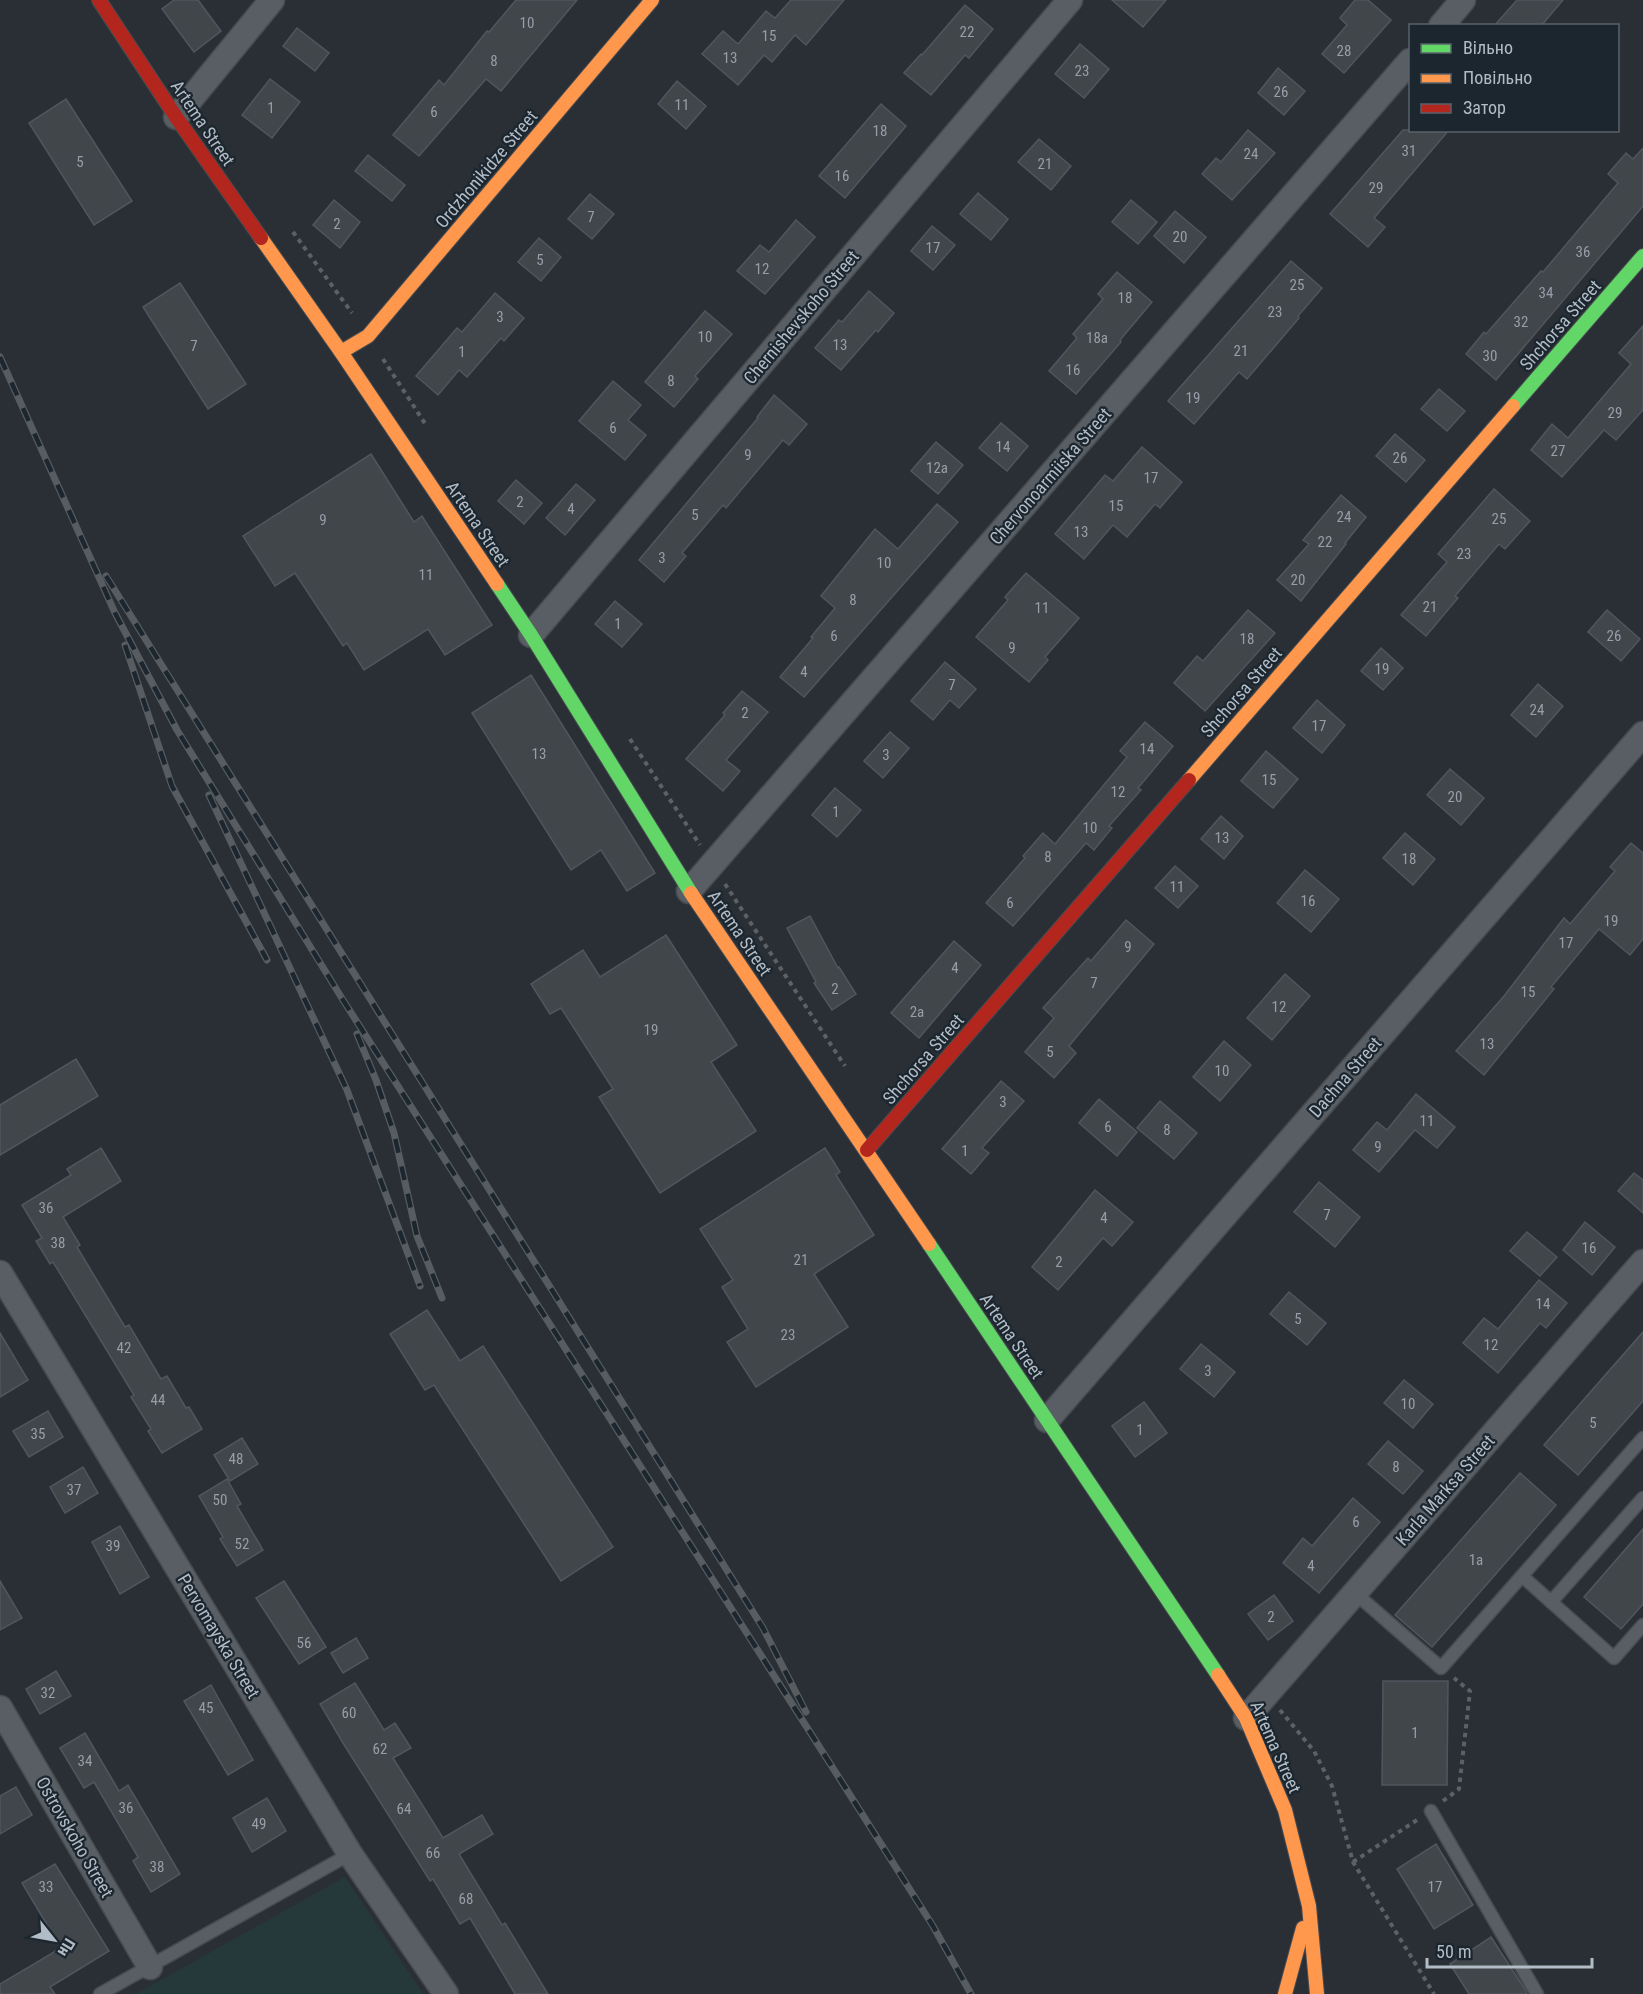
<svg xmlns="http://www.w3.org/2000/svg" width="1643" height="1994" font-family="'Roboto Condensed',sans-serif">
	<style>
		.green { fill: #26393a }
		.building { fill: #41464b; stroke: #50565d; stroke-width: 1.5 }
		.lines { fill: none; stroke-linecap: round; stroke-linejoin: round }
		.lane-casing { stroke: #464b50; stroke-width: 15 }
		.street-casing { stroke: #464b50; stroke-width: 27 }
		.fast-casing { stroke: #464b50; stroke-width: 16 }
		.slow-casing { stroke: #464b50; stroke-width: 16 }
		.jam-casing { stroke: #464b50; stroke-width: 16 }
		.path { stroke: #5b6167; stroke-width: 4; stroke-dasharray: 4.5 4.5; stroke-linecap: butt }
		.lane { stroke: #585e63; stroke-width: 12 }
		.street { stroke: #585e63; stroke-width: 24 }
		.fast { stroke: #63d668; stroke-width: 14 }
		.slow { stroke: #ff974d; stroke-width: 14 }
		.jam { stroke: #b3261e; stroke-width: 14 }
		.rail-casing { stroke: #575c60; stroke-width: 7 }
		.rail { stroke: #1c262f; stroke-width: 4.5; stroke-dasharray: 14; stroke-linecap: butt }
		.labels { text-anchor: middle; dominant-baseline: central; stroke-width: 4.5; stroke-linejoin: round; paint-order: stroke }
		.number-label { font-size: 15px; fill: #969ea7 }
		.street-label { font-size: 18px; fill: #b2bcc6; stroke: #1c262f }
	</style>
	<rect width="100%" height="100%" fill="#292f35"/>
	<polygon class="green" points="345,1877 423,1994 136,1994"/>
	<g class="building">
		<polygon points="174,0 198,0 221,31 194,52 162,9"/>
		<polygon points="516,0 577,0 501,91 486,79 419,156 393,135 439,80 444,85 487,31 489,32"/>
		<polygon points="791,0 844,0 806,45 795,35 772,62 764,55 738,85 702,54 723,31 738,44 766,11 775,18"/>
		<polygon points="1112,0 1166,0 1143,27"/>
		<polygon points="1355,0 1368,0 1391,20 1344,73 1322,54 1347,25 1340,18"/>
		<polygon points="1517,0 1563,0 1541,26 1494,26"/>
		<polygon points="965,5 993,29 969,58 965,55 931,95 904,73 921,54 922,55"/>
		<polygon points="297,28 329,53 315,71 283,46"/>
		<polygon points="1080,44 1109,69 1084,98 1055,74"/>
		<polygon points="1278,68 1305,91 1284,115 1258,93"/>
		<polygon points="270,79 300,102 272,138 242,115"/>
		<polygon points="677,81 706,106 686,129 658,104"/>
		<polygon points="66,99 132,201 94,225 29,123"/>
		<polygon points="881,104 906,126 845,198 819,176"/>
		<polygon points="1248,130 1275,153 1232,200 1202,174 1216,158 1221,162"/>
		<polygon points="1403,130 1449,130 1374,218 1385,227 1368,247 1330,214"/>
		<polygon points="1039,139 1071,166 1051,190 1018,162"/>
		<polygon points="1643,148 1643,206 1496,380 1466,354 1484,332 1486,334 1541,271 1543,272 1618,183 1608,174 1626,153 1633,159"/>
		<polygon points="368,155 405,185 392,201 355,171"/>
		<polygon points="978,193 1008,219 991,240 960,214"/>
		<polygon points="590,194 614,214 592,239 568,219"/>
		<polygon points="334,200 360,222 340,248 313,225"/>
		<polygon points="1131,200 1157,222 1138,244 1112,222"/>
		<polygon points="1175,211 1206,237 1184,263 1154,236"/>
		<polygon points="796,220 815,237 765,294 737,271 760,245 769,252"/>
		<polygon points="932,226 955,245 933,270 911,251"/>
		<polygon points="539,238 561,257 541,281 518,262"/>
		<polygon points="1291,261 1322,288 1298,316 1299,318 1247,379 1239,372 1194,424 1168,401"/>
		<polygon points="1117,272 1152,302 1120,340 1121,342 1076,394 1049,371 1077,338 1073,334 1103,299 1098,294"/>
		<polygon points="180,283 246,384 208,409 143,307"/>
		<polygon points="869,291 894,313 878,332 876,330 841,370 815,348 839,320 842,322"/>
		<polygon points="495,293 524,318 504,341 501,338 467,377 459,370 438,395 416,376 457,328 462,332"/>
		<polygon points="705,311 732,334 695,376 698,379 674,407 645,382"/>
		<polygon points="1643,326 1643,410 1616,440 1604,430 1562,477 1531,450 1552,424 1568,438 1631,364 1619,353"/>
		<polygon points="613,381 641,405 628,420 646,435 625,460 579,421"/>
		<polygon points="1439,389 1465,411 1447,431 1421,409"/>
		<polygon points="774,395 807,424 789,445 783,440 726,508 723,505 682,553 686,556 664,582 639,560 758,418 757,417"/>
		<polygon points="1001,423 1028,446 1007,471 979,448"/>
		<polygon points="1395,434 1425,460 1406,482 1376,456"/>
		<polygon points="936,442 963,465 938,494 911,471"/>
		<polygon points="1142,447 1182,482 1160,508 1155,504 1127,537 1113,525 1084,559 1055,534 1105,475 1113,481"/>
		<polygon points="371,454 414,522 422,516 492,625 445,655 428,629 364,670 347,643 343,646 295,573 275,586 243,536"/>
		<polygon points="516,480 542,503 524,524 498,501"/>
		<polygon points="576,484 595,500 565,535 546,518"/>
		<polygon points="1494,489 1530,521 1505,549 1499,544 1455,596 1458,598 1426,636 1401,615 1447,562 1438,554"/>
		<polygon points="1341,495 1366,517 1345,543 1346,544 1301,601 1277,580 1309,544 1303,540"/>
		<polygon points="937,504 958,522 804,697 780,677 813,638 811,637 835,608 821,596 875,529 898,549"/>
		<polygon points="1026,573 1079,618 1045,657 1048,660 1029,682 976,637 1008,600 1005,597"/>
		<polygon points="615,601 642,624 622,647 595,624"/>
		<polygon points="1248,610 1275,633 1205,711 1174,683 1197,656 1203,661"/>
		<polygon points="1607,610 1640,639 1621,661 1588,632"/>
		<polygon points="1381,648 1403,668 1383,690 1361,671"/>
		<polygon points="945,662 976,689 959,708 950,700 933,720 911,701"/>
		<polygon points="531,675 655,873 627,891 601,850 571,870 472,713"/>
		<polygon points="1538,684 1563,706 1536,737 1511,715"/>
		<polygon points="742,691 768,712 726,760 740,771 723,791 686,759 725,715 723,713"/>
		<polygon points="1317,700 1345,725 1322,753 1293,728"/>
		<polygon points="1145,722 1173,746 1138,788 1141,790 1109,826 1112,828 1094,850 1086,843 1013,926 986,903 1025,858 1023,856 1043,833 1055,844 1127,757 1120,751"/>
		<polygon points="890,732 909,748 883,778 864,761"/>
		<polygon points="1266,751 1298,779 1273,808 1241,781"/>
		<polygon points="1450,769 1484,798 1461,825 1427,795"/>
		<polygon points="835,788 861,810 837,837 812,815"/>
		<polygon points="1221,816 1243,836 1224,859 1201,839"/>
		<polygon points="1405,833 1435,859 1413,885 1383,858"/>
		<polygon points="1631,843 1643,853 1643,939 1630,955 1599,929 1551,987 1554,989 1484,1075 1456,1051 1504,996 1564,918 1570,924 1615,871 1610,867"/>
		<polygon points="1175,866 1198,886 1178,908 1155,888"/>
		<polygon points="1305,870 1339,899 1311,932 1277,903"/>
		<polygon points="810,916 838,968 839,967 856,994 832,1010 814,983 816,982 787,928"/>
		<polygon points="1126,920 1154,944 1069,1046 1076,1053 1054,1078 1025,1052 1054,1018 1043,1008 1088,958 1091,961"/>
		<polygon points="666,935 737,1045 711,1062 756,1131 660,1193 599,1097 613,1089 561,1008 550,1014 531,984 583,950 600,977"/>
		<polygon points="954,941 981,965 919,1038 891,1013"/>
		<polygon points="1285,974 1310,996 1272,1040 1247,1018"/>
		<polygon points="1224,1041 1251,1065 1220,1101 1193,1077"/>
		<polygon points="76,1059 98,1096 0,1155 0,1105"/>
		<polygon points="1001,1081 1024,1101 982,1148 989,1153 971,1174 942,1149"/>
		<polygon points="1416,1094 1455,1127 1437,1148 1415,1130 1379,1172 1353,1150 1377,1122 1387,1130"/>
		<polygon points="1099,1099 1137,1132 1117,1156 1079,1123"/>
		<polygon points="1160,1101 1197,1133 1174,1159 1137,1128"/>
		<polygon points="101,1148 121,1181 63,1217 80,1245 77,1247 125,1327 129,1325 161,1379 167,1376 186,1408 189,1407 202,1429 162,1453 148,1431 151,1429 131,1397 134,1395 53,1262 50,1264 36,1241 42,1238 22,1205 71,1175 67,1169"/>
		<polygon points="825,1148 840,1172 836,1175 874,1235 814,1274 848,1327 756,1387 727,1342 748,1329 722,1287 733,1280 700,1229"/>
		<polygon points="1634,1173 1643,1180 1643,1213 1618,1191"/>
		<polygon points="1319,1182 1360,1217 1335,1247 1294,1212"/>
		<polygon points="1095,1190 1133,1222 1112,1246 1103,1238 1058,1290 1032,1267"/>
		<polygon points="1585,1222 1615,1247 1592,1275 1563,1250"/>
		<polygon points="1527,1232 1557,1257 1540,1276 1510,1251"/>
		<polygon points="1539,1280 1567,1303 1546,1328 1540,1323 1498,1373 1463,1343 1484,1318 1498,1329"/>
		<polygon points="1289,1292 1326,1323 1307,1345 1270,1314"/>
		<polygon points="427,1310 460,1361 483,1346 613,1547 561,1581 434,1385 425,1390 390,1334"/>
		<polygon points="1643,1332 1643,1401 1578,1475 1544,1445"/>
		<polygon points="0,1333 28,1380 0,1397"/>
		<polygon points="1201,1344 1235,1372 1214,1397 1180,1369"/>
		<polygon points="1404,1380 1433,1404 1413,1428 1384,1403"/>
		<polygon points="1144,1402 1167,1433 1135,1457 1112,1426"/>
		<polygon points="48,1411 63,1437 29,1457 13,1431"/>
		<polygon points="242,1438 258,1464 230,1481 214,1455"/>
		<polygon points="1388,1441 1423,1471 1403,1494 1368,1464"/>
		<polygon points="83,1467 98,1493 65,1513 50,1487"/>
		<polygon points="1520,1473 1556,1505 1432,1647 1395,1615"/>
		<polygon points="227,1479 241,1504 237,1506 263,1550 237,1566 220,1539 223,1537 199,1496"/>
		<polygon points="1353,1498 1380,1522 1319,1593 1283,1563 1303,1538 1312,1546"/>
		<polygon points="120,1526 149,1577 120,1594 92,1542"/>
		<polygon points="1643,1529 1643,1604 1621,1629 1584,1597"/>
		<polygon points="0,1581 22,1618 0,1630"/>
		<polygon points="284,1581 326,1647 299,1664 256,1598"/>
		<polygon points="1274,1595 1293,1621 1268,1640 1248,1614"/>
		<polygon points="356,1638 368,1658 343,1673 331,1653"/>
		<polygon points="56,1671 71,1696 40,1714 26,1689"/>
		<polygon points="1383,1681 1448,1681 1447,1785 1382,1785"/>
		<polygon points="355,1683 384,1730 395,1723 411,1748 393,1758 443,1838 482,1815 493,1834 459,1854 502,1925 505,1923 548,1994 515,1994 470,1918 460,1924 433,1879 430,1881 343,1743 320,1704"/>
		<polygon points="211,1685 253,1760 228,1775 184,1701"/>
		<polygon points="85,1733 119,1791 128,1785 180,1874 151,1892 133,1861 138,1857 94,1782 84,1788 60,1748"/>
		<polygon points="16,1787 32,1815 0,1834 0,1796"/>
		<polygon points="267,1798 286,1831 252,1852 233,1818"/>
		<polygon points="1436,1844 1473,1905 1434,1929 1397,1869"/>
		<polygon points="55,1864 109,1951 50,1987 55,1994 0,1994 0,1984 61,1948 22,1883"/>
		<polygon points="1491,1937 1526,1991 1527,1994 1469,1994 1450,1964"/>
	</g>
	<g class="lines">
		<defs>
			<g id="lane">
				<polyline points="1522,1576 1614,1658 1643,1625"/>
				<polyline points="1355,1593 1441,1668 1643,1438"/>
				<polyline points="1551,1602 1643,1498"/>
				<polyline points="1431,1811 1537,1994"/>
				<polyline points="100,1994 350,1854"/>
			</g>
			<g id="street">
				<polyline points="1441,26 1463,0"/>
				<polyline points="176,117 272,0"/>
				<polyline points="531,635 1070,0"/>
				<polyline points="689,891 1410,61"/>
				<polyline points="0,1273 350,1854 446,1994"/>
				<polyline points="1047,1420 1643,734"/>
				<polyline points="0,1708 150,1967"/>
				<polyline points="1246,1718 1643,1262"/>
			</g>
			<g id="fast">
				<polyline points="1513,406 1643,256"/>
				<polyline points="497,584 531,635 691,893"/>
				<polyline points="929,1244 1218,1675"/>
			</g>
			<g id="slow">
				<polyline points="261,238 341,352 497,584"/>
				<polyline points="341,352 368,336 652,0"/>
				<polyline points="1189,780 1513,406"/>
				<polyline points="691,893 929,1244"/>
				<polyline points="1218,1675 1246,1718 1285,1810 1309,1906 1317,1994"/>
				<polyline points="1285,1994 1303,1928"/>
			</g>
			<g id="jam">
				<polyline points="99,0 176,117 261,238"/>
				<polyline points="867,1150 1189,780"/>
			</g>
		</defs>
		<use href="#lane" class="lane-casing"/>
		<use href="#street" class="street-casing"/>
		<use href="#fast" class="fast-casing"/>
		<use href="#slow" class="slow-casing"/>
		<use href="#jam" class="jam-casing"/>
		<g class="path">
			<polyline points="293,232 352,313"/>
			<polyline points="383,359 426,425"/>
			<polyline points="630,739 700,845"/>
			<polyline points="725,884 845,1066"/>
			<polyline points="1280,1710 1314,1751 1332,1786 1353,1862 1434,1994"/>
			<polyline points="1443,1801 1459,1789 1470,1691 1454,1678"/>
			<polyline points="1353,1862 1417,1820"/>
		</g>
		<use href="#lane" class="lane"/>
		<use href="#street" class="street"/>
		<use href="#fast" class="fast"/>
		<use href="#slow" class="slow"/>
		<use href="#jam" class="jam"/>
		<defs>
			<g id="rail">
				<polyline points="0,357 115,613 177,730 343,1000 845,1787 933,1926 971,1994"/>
				<polyline points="106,576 763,1628 806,1712"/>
				<polyline points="125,645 172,786 267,960"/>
				<polyline points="209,795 347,1090 420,1286"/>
				<polyline points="357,1034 376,1080 394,1133 417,1236 442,1298"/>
			</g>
		</defs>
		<use href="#rail" class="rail-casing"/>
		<use href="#rail" class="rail"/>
	</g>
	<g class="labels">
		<g class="number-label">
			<text x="527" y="23">10</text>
			<text x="967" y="32">22</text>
			<text x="769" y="36">15</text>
			<text x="1344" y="51">28</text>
			<text x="730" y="58">13</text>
			<text x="494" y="61">8</text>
			<text x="1082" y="71">23</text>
			<text x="1281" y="92">26</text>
			<text x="682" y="105">11</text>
			<text x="271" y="108">1</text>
			<text x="434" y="112">6</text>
			<text x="880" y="131">18</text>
			<text x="1409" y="151">31</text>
			<text x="1251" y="154">24</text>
			<text x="80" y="162">5</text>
			<text x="1045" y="164">21</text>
			<text x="842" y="176">16</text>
			<text x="1376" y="188">29</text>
			<text x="591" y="217">7</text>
			<text x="337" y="224">2</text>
			<text x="1180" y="237">20</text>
			<text x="933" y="248">17</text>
			<text x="1583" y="252">36</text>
			<text x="540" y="260">5</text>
			<text x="762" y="269">12</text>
			<text x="1297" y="285">25</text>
			<text x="1546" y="293">34</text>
			<text x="1125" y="298">18</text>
			<text x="1275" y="312">23</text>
			<text x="500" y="317">3</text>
			<text x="1521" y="322">32</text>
			<text x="705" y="337">10</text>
			<text x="1097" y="338">18а</text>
			<text x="840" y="345">13</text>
			<text x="194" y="346">7</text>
			<text x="1241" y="351">21</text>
			<text x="462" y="352">1</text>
			<text x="1490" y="356">30</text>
			<text x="1073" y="370">16</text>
			<text x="671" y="381">8</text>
			<text x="1193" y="398">19</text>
			<text x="1615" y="413">29</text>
			<text x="613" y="428">6</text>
			<text x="1003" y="447">14</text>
			<text x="1558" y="451">27</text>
			<text x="748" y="455">9</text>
			<text x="1400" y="458">26</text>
			<text x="937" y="468">12а</text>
			<text x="1151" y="478">17</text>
			<text x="520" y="502">2</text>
			<text x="1116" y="506">15</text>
			<text x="571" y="509">4</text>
			<text x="695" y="515">5</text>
			<text x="1344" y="517">24</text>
			<text x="1499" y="519">25</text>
			<text x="323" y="520">9</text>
			<text x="1081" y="532">13</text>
			<text x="1325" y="542">22</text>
			<text x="1464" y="554">23</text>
			<text x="662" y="558">3</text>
			<text x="884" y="563">10</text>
			<text x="426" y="575">11</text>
			<text x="1298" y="580">20</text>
			<text x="853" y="600">8</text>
			<text x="1430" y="607">21</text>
			<text x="1042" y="608">11</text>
			<text x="618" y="624">1</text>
			<text x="834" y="636">6</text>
			<text x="1614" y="636">26</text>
			<text x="1247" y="639">18</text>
			<text x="1012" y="648">9</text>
			<text x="1382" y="669">19</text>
			<text x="804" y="672">4</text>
			<text x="952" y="685">7</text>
			<text x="1537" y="710">24</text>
			<text x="745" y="713">2</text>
			<text x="1319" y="726">17</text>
			<text x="1147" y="749">14</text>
			<text x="539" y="754">13</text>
			<text x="886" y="755">3</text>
			<text x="1269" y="780">15</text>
			<text x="1118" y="792">12</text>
			<text x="1455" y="797">20</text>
			<text x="836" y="812">1</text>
			<text x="1090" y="828">10</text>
			<text x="1222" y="838">13</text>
			<text x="1048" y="857">8</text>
			<text x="1409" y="859">18</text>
			<text x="1177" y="887">11</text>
			<text x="1308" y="901">16</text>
			<text x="1010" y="903">6</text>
			<text x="1611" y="921">19</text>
			<text x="1566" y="943">17</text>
			<text x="1128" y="947">9</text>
			<text x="955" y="968">4</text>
			<text x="1094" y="983">7</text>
			<text x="835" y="989">2</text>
			<text x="1528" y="992">15</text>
			<text x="1279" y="1007">12</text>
			<text x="917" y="1012">2а</text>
			<text x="651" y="1030">19</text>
			<text x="1487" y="1044">13</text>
			<text x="1050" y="1052">5</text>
			<text x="1222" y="1071">10</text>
			<text x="1003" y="1102">3</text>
			<text x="1427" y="1121">11</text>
			<text x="1108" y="1127">6</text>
			<text x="1167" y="1130">8</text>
			<text x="1378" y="1147">9</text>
			<text x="965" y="1151">1</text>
			<text x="46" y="1208">36</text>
			<text x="1327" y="1215">7</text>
			<text x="1104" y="1218">4</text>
			<text x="58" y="1243">38</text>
			<text x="1589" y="1248">16</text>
			<text x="801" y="1260">21</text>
			<text x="1059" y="1262">2</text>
			<text x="1543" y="1304">14</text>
			<text x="1298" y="1319">5</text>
			<text x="788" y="1335">23</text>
			<text x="1491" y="1345">12</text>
			<text x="124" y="1348">42</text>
			<text x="1208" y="1371">3</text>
			<text x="158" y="1400">44</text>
			<text x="1408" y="1404">10</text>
			<text x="1593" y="1423">5</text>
			<text x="1140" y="1430">1</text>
			<text x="38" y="1434">35</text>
			<text x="236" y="1459">48</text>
			<text x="1396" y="1467">8</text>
			<text x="74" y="1490">37</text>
			<text x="220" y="1500">50</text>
			<text x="1356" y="1522">6</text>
			<text x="242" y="1544">52</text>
			<text x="113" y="1546">39</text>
			<text x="1476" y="1560">1а</text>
			<text x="1311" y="1566">4</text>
			<text x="1271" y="1617">2</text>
			<text x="304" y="1643">56</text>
			<text x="48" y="1693">32</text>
			<text x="206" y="1708">45</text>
			<text x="349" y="1713">60</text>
			<text x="1415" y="1733">1</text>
			<text x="380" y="1749">62</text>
			<text x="85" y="1761">34</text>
			<text x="126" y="1808">36</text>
			<text x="404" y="1809">64</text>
			<text x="259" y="1824">49</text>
			<text x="433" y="1853">66</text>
			<text x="157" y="1867">38</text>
			<text x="46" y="1887">33</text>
			<text x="1435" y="1887">17</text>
			<text x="466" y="1899">68</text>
		</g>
		<g class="street-label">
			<text transform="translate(203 123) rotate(56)">Artema Street</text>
			<text transform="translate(486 169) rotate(-50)">Ordzhonikidze Street</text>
			<text transform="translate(801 317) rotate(-50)">Chernishevskoho Street</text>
			<text transform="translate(1560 325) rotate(-49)">Shchorsa Street</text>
			<text transform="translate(1050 476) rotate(-49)">Chervonoarmiiska Street</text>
			<text transform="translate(478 524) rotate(56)">Artema Street</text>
			<text transform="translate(1241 692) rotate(-49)">Shchorsa Street</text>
			<text transform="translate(740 933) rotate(56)">Artema Street</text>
			<text transform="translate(923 1059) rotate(-49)">Shchorsa Street</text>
			<text transform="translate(1345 1077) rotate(-49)">Dachna Street</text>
			<text transform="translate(1012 1336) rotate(56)">Artema Street</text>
			<text transform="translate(1445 1490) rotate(-49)">Karla Marksa Street</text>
			<text transform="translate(219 1636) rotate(59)">Pervomayska Street</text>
			<text transform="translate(1276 1747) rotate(66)">Artema Street</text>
			<text transform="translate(75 1837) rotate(60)">Ostrovskoho Street</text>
		</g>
	</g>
	<rect x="1409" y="24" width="210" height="108" fill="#1c262f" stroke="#58626b" stroke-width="1.5"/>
	<rect x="1421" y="44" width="30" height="9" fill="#63d668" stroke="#58626b" stroke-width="1.5"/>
	<text x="1463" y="54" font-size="18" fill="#b2bcc6">Вільно</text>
	<rect x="1421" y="74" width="30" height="9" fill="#ff974d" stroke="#58626b" stroke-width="1.5"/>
	<text x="1463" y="84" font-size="18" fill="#b2bcc6">Повільно</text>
	<rect x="1421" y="104" width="30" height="9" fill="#b3261e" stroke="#58626b" stroke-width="1.5"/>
	<text x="1463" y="114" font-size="18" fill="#b2bcc6">Затор</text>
	<g transform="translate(54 1940) rotate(121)" stroke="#1c262f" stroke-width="4.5" paint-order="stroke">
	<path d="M0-4.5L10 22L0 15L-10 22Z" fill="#b2bcc6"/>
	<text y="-9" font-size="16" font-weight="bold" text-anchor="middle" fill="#b2bcc6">Пн</text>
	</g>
	<path d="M1427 1958v9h165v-9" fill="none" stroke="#b2bcc6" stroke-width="3"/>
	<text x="1436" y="1958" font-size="18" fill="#b2bcc6" stroke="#1c262f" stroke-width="4.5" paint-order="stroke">50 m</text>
</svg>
